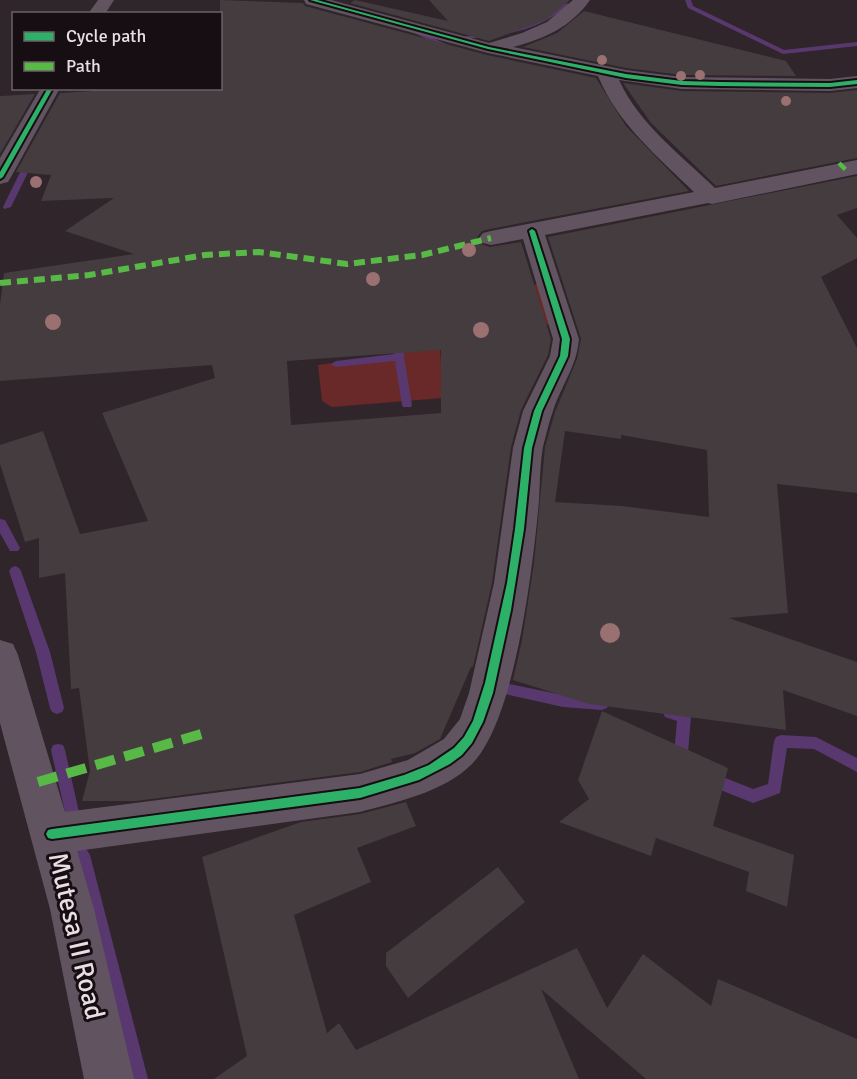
<svg xmlns="http://www.w3.org/2000/svg" width="857" height="1079" font-family="Signika,sans-serif">
	<style>
		.green { fill: #682928 }
		.lines { fill: none; stroke-linecap: round; stroke-linejoin: round }
		.stream { fill: #593870; fill-rule: evenodd }
		.building { fill: #443c3f; fill-rule: evenodd }
		.minor { fill: #615460; fill-rule: evenodd }
		.quiet-far2 { stroke: #58b947; stroke-width: 4.5; stroke-dasharray: 9 4.5; stroke-linecap: butt }
		.quiet-far1 { stroke: #58b947; stroke-width: 6; stroke-dasharray: 11 6; stroke-linecap: butt }
		.quiet { stroke: #58b947; stroke-width: 10; stroke-dasharray: 20 10; stroke-linecap: butt }
		.cycleway-casing { stroke: #160e12; stroke-width: 4 }
		.cycleway { fill: #2db169; fill-rule: evenodd }
		.tree { fill: #9a7070 }
		.labels { text-anchor: middle; dominant-baseline: central; stroke-width: 6; stroke-linejoin: round; paint-order: stroke }
		.near-street-label { font-size: 27px; fill: #eadee4; stroke: #160e12 }
	</style>
	<rect width="100%" height="100%" fill="#2f252a"/>
	<polygon class="green" points="543,283 553,324 524,327 440,348 443,398 332,407 322,401 318,365 400,354 395,308"/>
	<g class="lines">
		<g class="stream">
			<polygon points="685,0 691,0 693,6 784,50 857,42 857,46 783,54 688,8"/>
			<path d="M564,3L569,4C539,32 504,35 465,39L462,37L526,26Z"/>
			<polygon points="405,25 448,45 449,46 444,47 403,28 403,26"/>
			<polygon points="28,156 35,158 11,207 4,209 3,207"/>
			<polygon points="400,335 405,338 404,357 412,405 411,407 403,407 402,405 395,361 336,367 331,364 336,361 394,354 395,338"/>
			<polygon points="0,519 5,520 20,548 18,551 10,551 0,533"/>
			<polygon points="15,566 19,568 21,571 50,652 64,708 62,712 57,714 52,712 50,708 36,652 9,571 11,568"/>
			<polygon points="500,682 563,695 602,698 607,700 609,704 607,708 602,710 563,707 495,692 493,688 495,684"/>
			<polygon points="670,707 689,712 691,716 688,753 693,760 691,765 686,767 681,765 674,755 677,721 665,717 663,713 665,709"/>
			<polygon points="781,735 816,737 857,758 857,772 814,749 787,748 780,793 753,803 703,783 701,778 703,773 708,771 753,789 768,784 774,741 776,737"/>
			<polygon points="58,744 63,745 65,750 79,812 77,817 72,819 67,817 65,812 51,750 53,745"/>
			<polygon points="82,847 87,850 90,855 148,1079 130,1079 74,855 77,850"/>
		</g>
	</g>
	<g class="building">
		<path d="M220,0L303,3L305,6L487,55L596,78L626,126L689,191L490,229L482,231L477,237L481,244L490,247L521,242L551,339L548,355L521,410L511,447L492,583L473,667H471L440,739L415,753L391,759L392,762L360,772L136,801H82L90,771L79,688L71,689L65,573L39,578V538L25,542L0,464V445L43,431L80,534L148,521L102,413L215,378L212,365L0,381V305L4,273L134,254L65,231L114,198L41,201L51,175L16,172L60,93L92,91L93,88H220ZM441,350V413L291,425L287,361Z"/>
		<polygon points="355,0 448,21 429,0 570,0 546,20 489,41 350,3"/>
		<polygon points="584,11 786,61 796,76 682,75 626,68 523,47 557,33"/>
		<polygon points="623,83 682,91 830,93 857,90 857,158 716,186 651,123"/>
		<polygon points="35,94 0,154 0,96"/>
		<path d="M857,176V208L837,215L857,238V258L821,277L857,348V493L777,484L788,613L729,618L857,662V716L783,690L786,730L589,704L513,680L522,640L534,563L545,447L555,412L577,359L581,339L548,237ZM565,431L621,439V435L707,450L709,517L622,506L555,502Z"/>
		<polygon points="602,711 728,768 713,826 794,855 787,907 746,891 749,872 656,838 651,856 559,822 589,799 578,780"/>
		<polygon points="406,802 416,826 357,848 371,882 294,915 327,1033 339,1023 356,1050 577,948 607,1008 643,954 711,1006 718,979 857,1039 857,1079 646,1079 541,989 579,1079 214,1079 247,1056 202,857 301,822 360,814"/>
		<polygon points="498,867 525,902 408,998 386,966 386,953"/>
	</g>
	<g class="lines">
		<g class="minor">
			<polygon points="98,0 114,0 105,14 88,14"/>
			<path d="M304,0H331L489,43L522,33L547,22L573,0H590C571,27 544,39 513,47L626,70L682,77L830,79L857,76V88L830,91L682,89L619,80C639,124 681,155 715,188L857,160V174L712,204L708,203L545,235L579,339C577,366 561,386 553,411C549,422 546,435 543,447C540,464 540,483 539,501C533,565 516,719 472,764C444,792 397,802 360,812L77,851L94,909L134,1079H84L50,909L0,723V640L13,644L18,655L65,812L360,774L408,760L444,739L460,719L469,693L494,583L513,448L523,411L550,356L553,339L523,239L491,245L483,243L479,238L483,233L491,231L694,192C657,156 618,124 598,76L488,53L306,4Z"/>
			<polygon points="41,88 60,88 11,177 8,182 0,184 0,158"/>
		</g>
		<polyline class="quiet-far2" points="839,163 846,170"/>
		<polyline class="quiet-far1" points="0,283 89,275 205,255 259,252 347,264 422,255 491,238"/>
		<polyline class="quiet" points="38,782 205,733"/>
		<defs>
			<g id="cycleway">
				<polygon points="310,0 317,0 489,47 626,74 682,81 720,82 830,83 857,80 857,84 830,87 720,86 682,85 626,78 488,49"/>
				<polygon points="48,88 53,88 3,177 0,179 0,172"/>
				<polygon points="532,229 535,231 570,339 568,356 542,411 532,448 524,529 511,610 493,693 483,722 472,743 462,755 450,764 419,780 360,798 52,839 48,838 46,834 48,830 52,829 360,788 404,775 429,765 454,748 464,737 473,721 485,683 507,583 515,529 524,448 534,411 560,356 562,339 529,231"/>
			</g>
		</defs>
		<use href="#cycleway" class="cycleway-casing"/>
		<use href="#cycleway" class="cycleway"/>
	</g>
	<g class="tree">
		<circle cx="602" cy="60" r="5"/>
		<circle cx="700" cy="75" r="5"/>
		<circle cx="681" cy="76" r="5"/>
		<circle cx="786" cy="101" r="5"/>
		<circle cx="36" cy="182" r="6"/>
		<circle cx="469" cy="250" r="7"/>
		<circle cx="373" cy="279" r="7"/>
		<circle cx="53" cy="322" r="8"/>
		<circle cx="481" cy="330" r="8"/>
		<circle cx="610" cy="633" r="10"/>
	</g>
	<g class="labels">
		<g class="near-street-label">
			<text transform="translate(76 936) rotate(77)">Mutesa II Road</text>
		</g>
	</g>
	<rect x="12" y="12" width="210" height="78" fill="#160e12" stroke="#6b6166" stroke-width="1.5"/>
	<rect x="24" y="32" width="30" height="9" fill="#2db169" stroke="#6b6166" stroke-width="1.5"/>
	<text x="66" y="42" font-size="18" fill="#eadee4">Cycle path</text>
	<rect x="24" y="62" width="30" height="9" fill="#58b947" stroke="#6b6166" stroke-width="1.5"/>
	<text x="66" y="72" font-size="18" fill="#eadee4">Path</text>
</svg>
